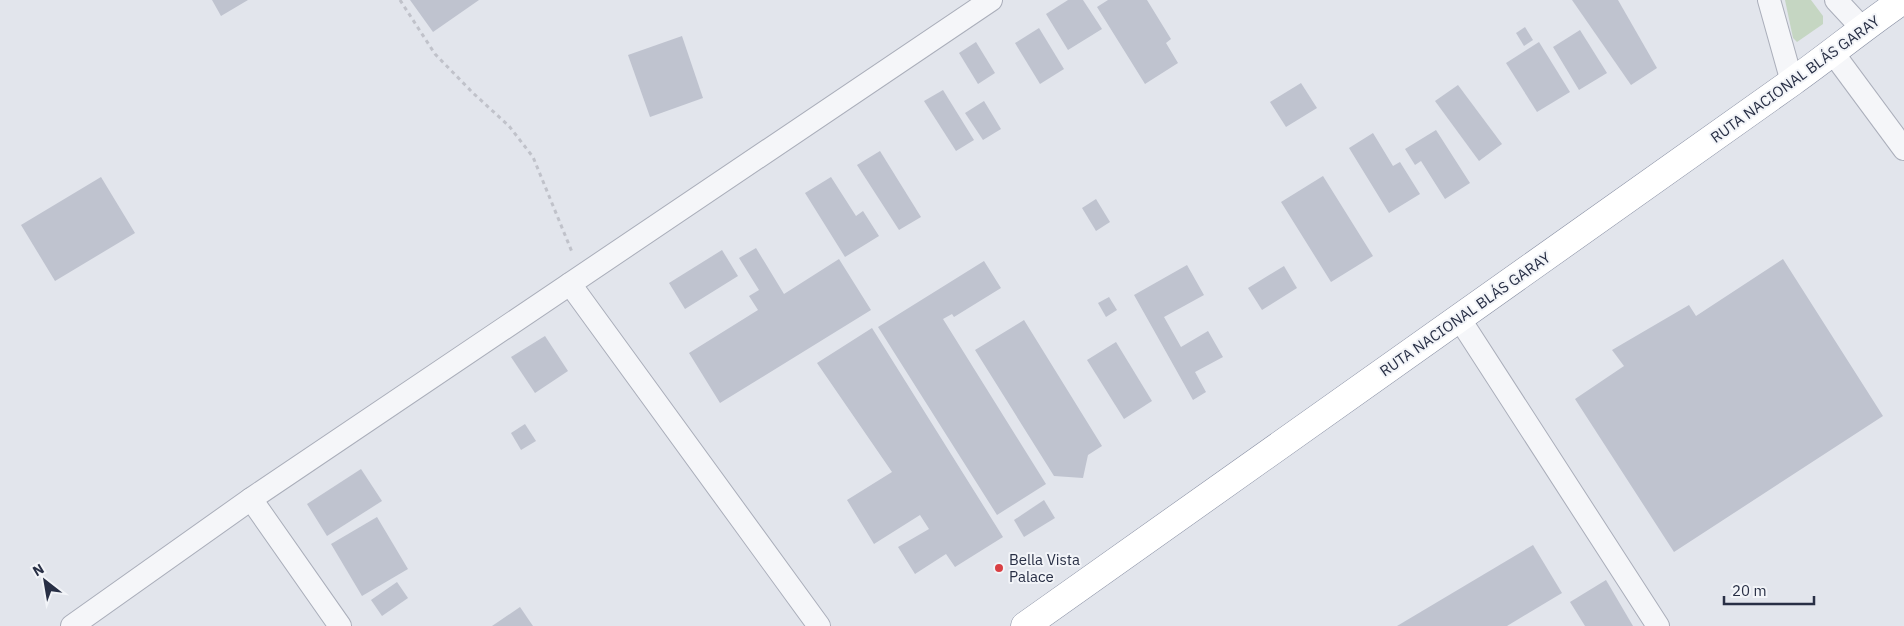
<svg xmlns="http://www.w3.org/2000/svg" width="1904" height="626" font-family="'IBM Plex Sans',sans-serif">
	<style>
		.green { fill: #c5d6c2 }
		.building { fill: #bfc3cf }
		.lines { fill: none; stroke-linecap: round; stroke-linejoin: round }
		.street-casing { stroke: #aaaeba; stroke-width: 24 }
		.highway-casing { stroke: #888fa3; stroke-width: 29 }
		.path { stroke: #c0c2ca; stroke-width: 3; stroke-dasharray: 4 4; stroke-linecap: butt }
		.street { stroke: #f5f6f9; stroke-width: 22 }
		.highway { stroke: #fff; stroke-width: 28 }
		.poi-dot { fill: #d93f43; stroke: #f2f4f8; stroke-width: 2 }
		.labels { text-anchor: middle; dominant-baseline: central; stroke-width: 4; stroke-linejoin: round; paint-order: stroke }
		.street-label { font-size: 15px; fill: #282f45; stroke: #f2f4f8 }
		.poi-label { font-size: 15px; fill: #282f45; stroke: #f2f4f8; text-anchor: start }
	</style>
	<rect width="100%" height="100%" fill="#e2e5ec"/>
	<polygon class="green" points="1785,0 1811,0 1823,16 1823,24 1797,42 1793,38"/>
	<g class="building">
		<polygon points="212,0 248,0 221,16"/>
		<polygon points="410,0 479,0 433,32"/>
		<polygon points="1068,0 1083,0 1102,29 1068,50 1046,14"/>
		<polygon points="1108,0 1147,0 1171,39 1166,43 1178,63 1145,84 1097,7"/>
		<polygon points="1572,0 1618,0 1657,68 1631,85"/>
		<polygon points="1525,27 1533,40 1524,46 1516,33"/>
		<polygon points="1039,28 1064,69 1040,84 1015,43"/>
		<polygon points="1580,30 1607,73 1579,90 1553,47"/>
		<polygon points="682,36 703,98 650,117 628,55"/>
		<polygon points="976,42 995,73 978,84 959,53"/>
		<polygon points="1539,42 1570,92 1537,112 1506,63"/>
		<polygon points="1301,83 1317,108 1286,127 1270,102"/>
		<polygon points="1458,85 1502,144 1479,161 1435,101"/>
		<polygon points="943,90 974,140 956,151 924,101"/>
		<polygon points="984,101 1001,129 983,140 965,113"/>
		<polygon points="1436,130 1470,183 1445,199 1421,161 1415,165 1405,149"/>
		<polygon points="1373,133 1393,166 1400,162 1420,194 1389,213 1349,148"/>
		<polygon points="880,151 921,217 899,230 857,165"/>
		<polygon points="1323,176 1373,256 1331,282 1281,202"/>
		<polygon points="101,177 135,233 55,281 21,225"/>
		<polygon points="831,177 856,216 863,211 879,236 845,257 805,193"/>
		<polygon points="1096,199 1110,222 1096,231 1082,208"/>
		<polygon points="756,248 784,294 839,259 871,310 720,403 689,353 758,310 749,296 759,290 739,258"/>
		<polygon points="722,250 738,276 685,309 669,283"/>
		<polygon points="1783,259 1883,416 1674,552 1575,399 1624,366 1612,350 1689,305 1696,316"/>
		<polygon points="984,261 1001,288 954,317 952,314 943,319 1046,484 997,515 878,327"/>
		<polygon points="1187,265 1204,295 1164,317 1181,347 1208,331 1223,357 1195,372 1206,392 1193,400 1134,295"/>
		<polygon points="1284,266 1297,288 1262,310 1248,288"/>
		<polygon points="1109,297 1117,310 1106,317 1098,303"/>
		<polygon points="1024,320 1102,446 1088,455 1083,478 1054,476 975,350"/>
		<polygon points="872,328 1003,537 955,567 946,554 915,574 898,547 929,529 920,515 874,544 847,500 892,472 817,363"/>
		<polygon points="545,336 568,371 535,393 511,357"/>
		<polygon points="1116,342 1152,401 1124,419 1087,360"/>
		<polygon points="525,424 536,441 521,450 511,433"/>
		<polygon points="361,469 382,501 327,536 307,504"/>
		<polygon points="1044,500 1055,518 1024,537 1014,520"/>
		<polygon points="377,517 408,569 362,596 331,544"/>
		<polygon points="1533,545 1562,593 1507,626 1397,626"/>
		<polygon points="1606,580 1633,626 1585,626 1570,602"/>
		<polygon points="397,582 408,598 382,616 371,600"/>
		<polygon points="520,607 533,626 492,626"/>
	</g>
	<g class="lines">
		<defs>
			<g id="street">
				<polyline points="1769,0 1792,82"/>
				<polyline points="1836,0 1862,28"/>
				<polyline points="1833,53 1904,149"/>
				<polyline points="570,284 819,626"/>
				<polyline points="1459,318 1658,626"/>
				<polyline points="251,499 340,626"/>
				<polyline points="72,626 251,499 991,0"/>
			</g>
			<path id="highway" d="M1025,626L1792,82C1830,55 1865,26 1903,0"/>
		</defs>
		<use href="#street" class="street-casing"/>
		<use href="#highway" class="highway-casing"/>
		<polyline class="path" points="400,0 435,54 473,93 509,126 533,157 572,252"/>
		<use href="#street" class="street"/>
		<use href="#highway" class="highway"/>
	</g>
	<circle class="poi-dot" cx="999" cy="568" r="5"/>
	<g class="labels">
		<g class="street-label">
			<text transform="translate(1795 79) rotate(-36)">RUTA NACIONAL BLÁS GARAY</text>
			<text transform="translate(1465 314) rotate(-35)">RUTA NACIONAL BLÁS GARAY</text>
		</g>
		<g class="poi-label">
			<text x="1009" y="559">Bella Vista<tspan x="1009" dy="17">Palace</tspan></text>
		</g>
	</g>
	<g transform="translate(45 581) rotate(329)" stroke="#f2f4f8" stroke-width="4" paint-order="stroke">
	<path d="M0-4L9 19L0 12L-9 19Z" fill="#282f45"/>
	<text y="-8" font-size="14" font-weight="bold" text-anchor="middle" fill="#282f45">N</text>
	</g>
	<path d="M1724 596v8h90v-8" fill="none" stroke="#282f45" stroke-width="2.5"/>
	<text x="1732" y="596" font-size="15" fill="#282f45" stroke="#f2f4f8" stroke-width="4" paint-order="stroke">20 m</text>
</svg>
